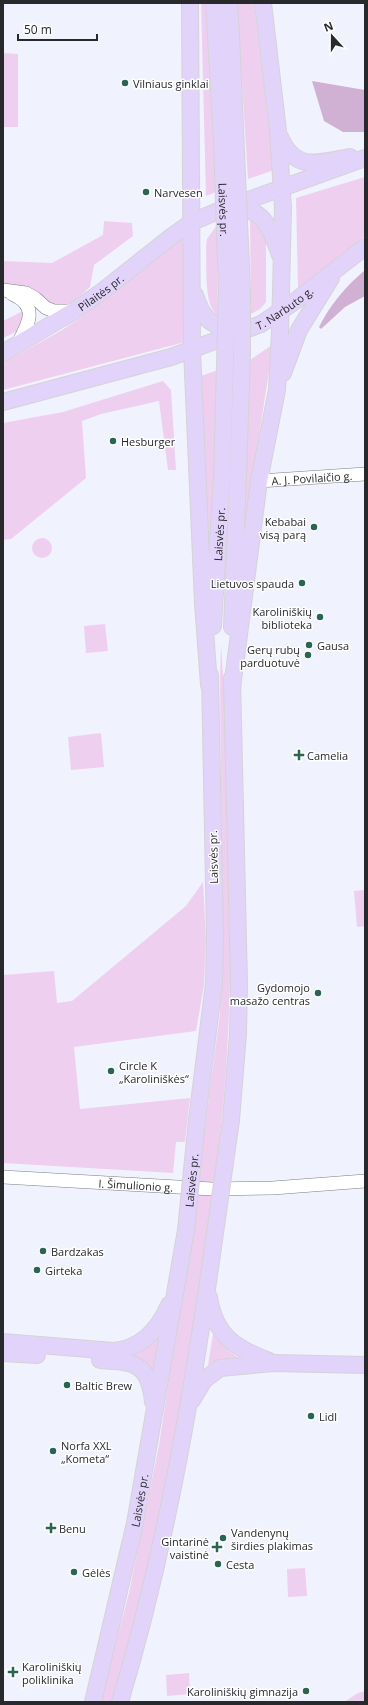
<svg xmlns="http://www.w3.org/2000/svg" width="368" height="1705" font-family="'Open Sans',sans-serif">
	<style>
		.green { fill: #efcff0 }
		.forest { fill: #d1b1d3 }
		.lines { fill: none; stroke-linecap: round; stroke-linejoin: round }
		.minor-casing { stroke: #7c7e88; stroke-width: 14 }
		.major-casing { stroke: #d4d4d5; stroke-width: 18 }
		.minor { stroke: #fff; stroke-width: 13 }
		.major { stroke: #e2d3fa; stroke-width: 16 }
		.major-bridge-casing { stroke: #d4d4d5; stroke-width: 18; stroke-linecap: butt }
		.major-bridge { stroke: #e2d3fa; stroke-width: 16 }
		.poi-dot { fill: #286652; stroke: #fff; stroke-width: 1.5 }
		.labels { text-anchor: middle; dominant-baseline: central; stroke-width: 3; stroke-linejoin: round; paint-order: stroke }
		.poi-label { font-size: 11px; fill: #28292d; stroke: #fff; text-anchor: start }
		.street-label { font-size: 11px; fill: #28292d; stroke: #fff }
	</style>
	<rect width="100%" height="100%" fill="#f0f2fe"/>
	<g class="green">
		<polygon points="201,3 206,3 216,192 206,196"/>
		<polygon points="237,3 254,3 274,170 248,179"/>
		<polygon points="3,53 18,54 18,127 3,127"/>
		<polygon points="365,177 365,236 298,289 296,198"/>
		<polygon points="250,219 255,221 266,238 266,302 260,309 251,314"/>
		<polygon points="104,221 132,223 133,236 94,265 90,287 71,304 60,307 3,285 3,261 52,263 103,235"/>
		<path d="M217,225L218,316C203,306 207,264 206,248L207,239Z"/>
		<polygon points="181,237 183,240 185,342 3,390 3,363 62,330 80,318"/>
		<polygon points="25,310 20,330 3,338 3,321"/>
		<polygon points="272,345 273,347 244,529 250,360"/>
		<polygon points="218,370 209,586 201,376"/>
		<polygon points="163,381 171,390 176,470 168,470 159,401 101,414 82,421 86,478 11,539 3,540 3,423 63,412"/>
		<circle cx="42" cy="548" r="10"/>
		<polygon points="105,624 108,651 86,653 84,626"/>
		<path d="M221,644C231,792 236,948 224,1095C211,1237 188,1379 160,1519C148,1581 131,1641 116,1702H100L129,1593L159,1445L189,1246L220,1014L222,899L220,679Z"/>
		<polygon points="101,733 104,767 71,770 68,737"/>
		<polygon points="203,882 206,939 204,985 196,1031 74,1047 80,1109 190,1098 185,1142 176,1142 173,1173 3,1163 3,975 54,971 57,1003 72,1001 186,906"/>
		<polygon points="365,890 365,926 357,927 354,891"/>
		<polygon points="213,1334 228,1350 240,1359 218,1360 208,1365"/>
		<polygon points="160,1336 157,1378 146,1362 131,1356 141,1351"/>
		<polygon points="305,1568 307,1596 288,1597 287,1569"/>
		<polygon points="189,1673 190,1694 167,1696 166,1675"/>
		<polygon points="365,1691 365,1702 344,1702 358,1693"/>
	</g>
	<g class="forest">
		<polygon points="312,81 365,90 365,132 343,132 324,121"/>
		<path d="M365,270V296L345,307L321,329L319,327C330,305 346,286 365,270Z"/>
	</g>
	<g class="lines">
		<defs>
			<g id="minor">
				<polyline points="3,290 26,293 35,298 46,308 54,311 74,311"/>
				<path d="M12,294C40,306 28,325 17,345"/>
				<path id="s1" d="M259,481L365,474"/>
				<path id="s2" d="M3,1177L212,1189L273,1188L365,1181"/>
			</g>
			<g id="major">
				<polyline points="190,3 192,350 203,603 209,685"/>
				<polyline points="214,3 216,36"/>
				<polyline points="229,3 231,35"/>
				<path d="M280,137C295,172 318,163 350,157"/>
				<path d="M230,209C262,204 271,229 280,255"/>
				<path d="M195,295C204,323 211,323 236,334"/>
				<path id="s3" d="M3,353L74,311L104,290L172,236L192,222L218,211L365,158"/>
				<polyline points="283,373 299,330 331,278"/>
				<path id="s4" d="M3,402L171,357L261,324L294,302L365,247"/>
				<path id="s5" d="M213,626L222,476"/>
				<polyline points="232,627 238,477"/>
				<polyline points="232,688 259,481 277,390 280,332 283,208 278,131 263,3"/>
				<polyline points="197,1120 214,983 215,937 210,675"/>
				<polyline points="231,1120 238,1034 239,984 232,678"/>
				<path d="M209,1297C215,1336 235,1348 269,1361"/>
				<path d="M3,1342L113,1351C141,1349 158,1330 169,1305"/>
				<polyline points="3,1353 37,1355"/>
				<path d="M100,1360C135,1362 149,1363 153,1402"/>
				<polyline points="192,1400 204,1380 220,1368 273,1363 365,1365"/>
				<path id="s6" d="M93,1702L135,1523L186,1230"/>
				<path d="M120,1702C166,1549 193,1391 215,1233"/>
			</g>
		</defs>
		<use href="#minor" class="minor-casing"/>
		<use href="#major" class="major-casing"/>
		<use href="#minor" class="minor"/>
		<use href="#major" class="major"/>
		<defs>
			<g id="major-bridge">
				<polyline points="231,35 242,290 242,353 238,477"/>
				<path id="s7" d="M216,36L222,142L227,291L222,476"/>
				<path id="s8" d="M186,1230L197,1120"/>
				<polyline points="215,1233 231,1120"/>
			</g>
		</defs>
		<use href="#major-bridge" class="major-bridge-casing"/>
		<use href="#major-bridge" class="major-bridge"/>
	</g>
	<g class="poi-dot">
		<circle cx="125" cy="83" r="4"/>
		<circle cx="146" cy="192" r="4"/>
		<circle cx="113" cy="441" r="4"/>
		<circle cx="314" cy="527" r="4"/>
		<circle cx="302" cy="583" r="4"/>
		<circle cx="320" cy="617" r="4"/>
		<circle cx="309" cy="645" r="4"/>
		<circle cx="308" cy="655" r="4"/>
		<path d="M297 749h4v4h4v4h-4v4h-4v-4h-4v-4h4z"/>
		<circle cx="318" cy="993" r="4"/>
		<circle cx="111" cy="1071" r="4"/>
		<circle cx="43" cy="1251" r="4"/>
		<circle cx="37" cy="1270" r="4"/>
		<circle cx="67" cy="1385" r="4"/>
		<circle cx="311" cy="1416" r="4"/>
		<circle cx="53" cy="1451" r="4"/>
		<path d="M49 1522h4v4h4v4h-4v4h-4v-4h-4v-4h4z"/>
		<circle cx="223" cy="1538" r="4"/>
		<path d="M215 1541h4v4h4v4h-4v4h-4v-4h-4v-4h4z"/>
		<circle cx="218" cy="1564" r="4"/>
		<circle cx="74" cy="1572" r="4"/>
		<path d="M11 1666h4v4h4v4h-4v4h-4v-4h-4v-4h4z"/>
		<circle cx="306" cy="1691" r="4"/>
	</g>
	<g class="labels">
		<g class="poi-label">
			<text x="133" y="83">Vilniaus ginklai</text>
			<text x="154" y="192">Narvesen</text>
			<text x="121" y="441">Hesburger</text>
			<text x="306" y="521" text-anchor="end">Kebabai<tspan x="306" dy="13">visą parą</tspan></text>
			<text x="294" y="583" text-anchor="end">Lietuvos spauda</text>
			<text x="312" y="611" text-anchor="end">Karoliniškių<tspan x="312" dy="13">biblioteka</tspan></text>
			<text x="317" y="645">Gausa</text>
			<text x="300" y="649" text-anchor="end">Gerų rubų<tspan x="300" dy="13">parduotuvė</tspan></text>
			<text x="307" y="755">Camelia</text>
			<text x="310" y="987" text-anchor="end">Gydomojo<tspan x="310" dy="13">masažo centras</tspan></text>
			<text x="119" y="1065">Circle K<tspan x="119" dy="13">„Karoliniškės“</tspan></text>
			<text x="51" y="1251">Bardzakas</text>
			<text x="45" y="1270">Girteka</text>
			<text x="75" y="1385">Baltic Brew</text>
			<text x="319" y="1416">Lidl</text>
			<text x="61" y="1445">Norfa XXL<tspan x="61" dy="13">„Kometa“</tspan></text>
			<text x="59" y="1528">Benu</text>
			<text x="231" y="1532">Vandenynų<tspan x="231" dy="13">širdies plakimas</tspan></text>
			<text x="209" y="1541" text-anchor="end">Gintarinė<tspan x="209" dy="13">vaistinė</tspan></text>
			<text x="226" y="1564">Cesta</text>
			<text x="82" y="1572">Gėlės</text>
			<text x="22" y="1666">Karoliniškių<tspan x="22" dy="13">poliklinika</tspan></text>
			<text x="298" y="1691" text-anchor="end">Karoliniškių gimnazija</text>
		</g>
		<g class="street-label">
			<text stroke="none"><textPath href="#s7" startOffset="174">Laisvės pr.</textPath></text>
			<text stroke="none"><textPath href="#s3" startOffset="115">Pilaitės pr.</textPath></text>
			<text stroke="none"><textPath href="#s4" startOffset="298">T. Narbuto g.</textPath></text>
			<text stroke="none"><textPath href="#s1" startOffset="53">A. J. Povilaičio g.</textPath></text>
			<text stroke="none"><textPath href="#s5" startOffset="92">Laisvės pr.</textPath></text>
			<text transform="translate(213 857) rotate(-91)">Laisvės pr.</text>
			<text stroke="none"><textPath href="#s8" startOffset="50">Laisvės pr.</textPath></text>
			<text stroke="none"><textPath href="#s2" startOffset="133">I. Šimulionio g.</textPath></text>
			<text stroke="none"><textPath href="#s6" startOffset="207">Laisvės pr.</textPath></text>
		</g>
	</g>
	<rect width="368" height="1705" fill="none" stroke="#28292d" stroke-width="8"/>
	<g transform="translate(332 36) rotate(339)" stroke="#ffffff" stroke-width="3" paint-order="stroke">
	<path d="M0-3L7 15L0 10L-7 15Z" fill="#28292d"/>
	<text y="-6" font-size="11" font-weight="bold" text-anchor="middle" fill="#28292d">N</text>
	</g>
	<path d="M18 34v6h79v-6" fill="none" stroke="#28292d" stroke-width="2"/>
	<text x="24" y="34" font-size="12" fill="#28292d" stroke="#ffffff" stroke-width="3" paint-order="stroke">50 m</text>
</svg>
